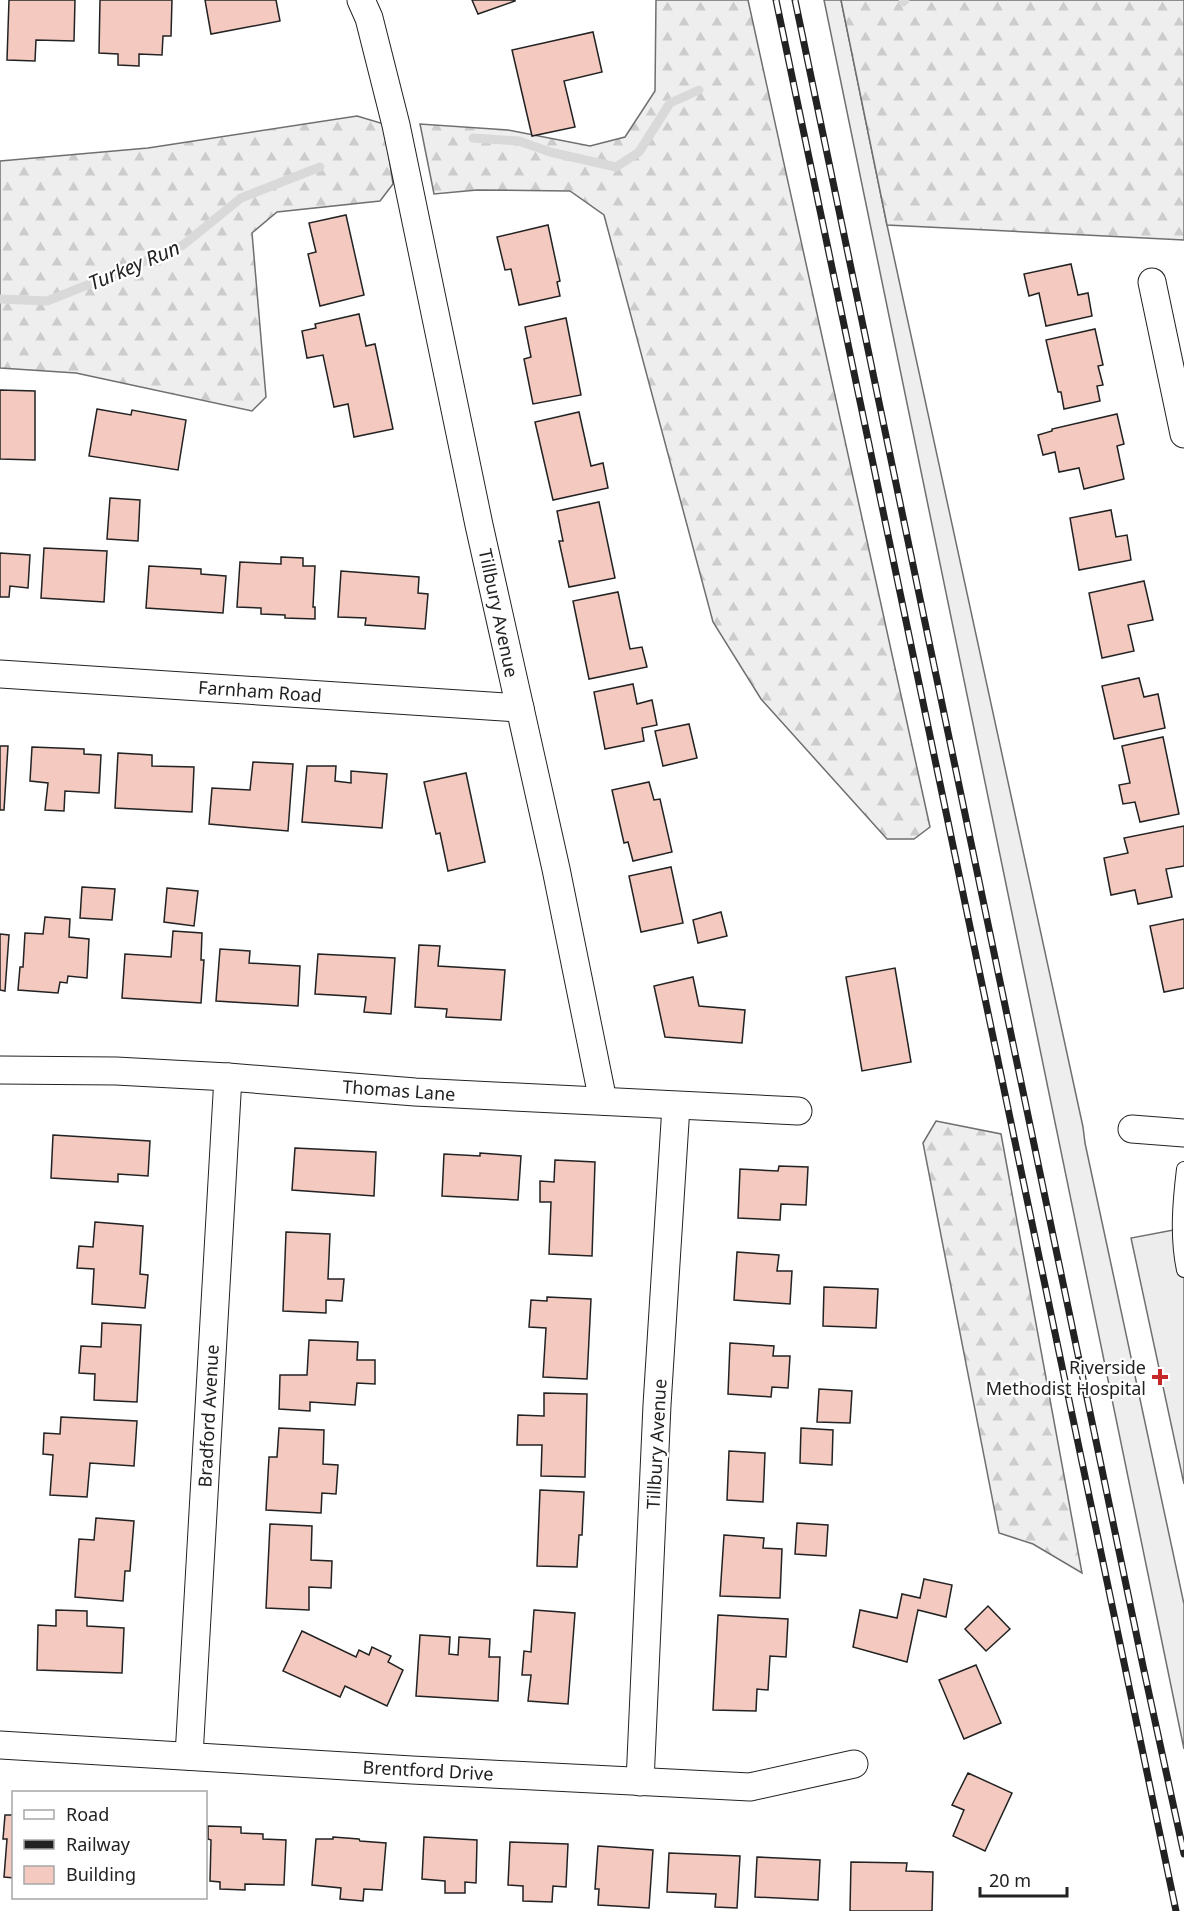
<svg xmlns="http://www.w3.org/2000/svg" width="1184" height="1911" font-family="'Noto Sans',sans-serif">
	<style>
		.grass { fill: #eee; stroke: #6f6f6f; stroke-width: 1.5 }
		.forest { fill: url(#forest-firs); stroke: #6f6f6f; stroke-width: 1.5 }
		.parking { fill: #ededed; stroke: #6f6f6f; stroke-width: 1.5 }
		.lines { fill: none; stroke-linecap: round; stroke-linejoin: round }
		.stream { stroke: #d9d9d9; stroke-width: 9 }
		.building { fill: #f3c9c0; stroke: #222; stroke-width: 1.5 }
		.service-casing { stroke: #222; stroke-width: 16 }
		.minor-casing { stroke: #222; stroke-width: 29 }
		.service { stroke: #fff; stroke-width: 14 }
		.minor { stroke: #fff; stroke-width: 27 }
		.rail-casing { stroke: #222; stroke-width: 7 }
		.rail { stroke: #fff; stroke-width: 4.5; stroke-dasharray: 14; stroke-linecap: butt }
		.poi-dot { fill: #c62828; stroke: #fff; stroke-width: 2 }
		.labels { text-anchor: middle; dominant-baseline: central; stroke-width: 4.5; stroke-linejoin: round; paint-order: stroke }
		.street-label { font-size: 18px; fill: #222; stroke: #fff }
		.poi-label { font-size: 18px; fill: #222; stroke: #fff; text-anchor: end }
		.water-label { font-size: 20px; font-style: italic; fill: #222; stroke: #fff }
	</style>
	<defs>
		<pattern id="forest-firs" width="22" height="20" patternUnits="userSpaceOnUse" patternTransform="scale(1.5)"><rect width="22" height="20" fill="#eee"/><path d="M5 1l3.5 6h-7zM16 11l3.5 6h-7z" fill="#ccc"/></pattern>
	</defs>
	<rect width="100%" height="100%" fill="#fff"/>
	<polygon class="grass" points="824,0 841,0 887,225 1083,1127 1085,1143 1184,1604 1184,1749"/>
	<g class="forest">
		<polygon points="656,0 748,0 930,827 914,839 887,839 761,699 713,622 604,215 570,191 477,190 434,194 420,124 508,130 590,146 625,137 655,91"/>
		<polygon points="841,0 1184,0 1184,240 887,225"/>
		<polygon points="357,116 384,124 393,184 380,201 277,212 252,233 266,397 252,411 76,373 0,368 0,161 148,148"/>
		<polygon points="936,1121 1001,1134 1082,1573 1033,1544 999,1533 923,1143"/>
	</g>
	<polygon class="parking" points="1184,1228 1184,1484 1131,1238"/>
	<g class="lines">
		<g class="stream">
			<polyline points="903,2 905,0"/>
			<polyline points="473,138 519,141 550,152 616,167 639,152 670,103 699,90"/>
			<polyline points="0,299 47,301 100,280 183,245 241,198 320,167"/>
		</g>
	</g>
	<g class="building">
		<polygon points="9,0 75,0 74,41 36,40 35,61 7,60"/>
		<polygon points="100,0 172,0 171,36 163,36 162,55 139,54 139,66 118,65 118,54 99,53"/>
		<polygon points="205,0 276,0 280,21 211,34"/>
		<polygon points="472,0 515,0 515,1 478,14"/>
		<polygon points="593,32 602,72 564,81 575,127 532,136 512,50"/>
		<polygon points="346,215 364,295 320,306 308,254 316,252 309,223"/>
		<polygon points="548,225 560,281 557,282 560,296 519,305 511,269 505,270 497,237"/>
		<polygon points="1071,264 1078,295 1088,293 1092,316 1046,326 1039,293 1029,296 1024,274"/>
		<polygon points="359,314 366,346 375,344 393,429 354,437 348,404 334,407 323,355 307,358 302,331 316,328 315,324"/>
		<polygon points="566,318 581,395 533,404 524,359 531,357 525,327"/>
		<polygon points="1095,329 1103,365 1098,366 1103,385 1097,386 1100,401 1064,409 1061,392 1058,392 1046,340"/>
		<polygon points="0,390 35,391 35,460 0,459"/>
		<polygon points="97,409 131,415 132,410 186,420 178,470 89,456"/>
		<polygon points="579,412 591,466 603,463 608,488 553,500 535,422"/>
		<polygon points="1117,414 1124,444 1117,446 1124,479 1084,489 1079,468 1059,472 1055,452 1043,455 1038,435 1052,431 1052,429"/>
		<polygon points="110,498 140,500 138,541 107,539"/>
		<polygon points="599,502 615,578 569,587 559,541 563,541 557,511"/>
		<polygon points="1111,510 1116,537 1127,535 1131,560 1079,570 1070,518"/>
		<polygon points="44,548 107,551 104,602 41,598"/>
		<polygon points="0,553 30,555 28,588 10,586 9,597 0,597"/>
		<polygon points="281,557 303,558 303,566 315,566 313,607 315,607 315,619 285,618 285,615 261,614 261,608 237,607 240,562 281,564"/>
		<polygon points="149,566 201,569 201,574 226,576 223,613 146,608"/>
		<polygon points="341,571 419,577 418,593 428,594 425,629 365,625 366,618 338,617"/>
		<polygon points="1144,581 1153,620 1128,625 1134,651 1102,658 1089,593"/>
		<polygon points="618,592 630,649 642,647 647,667 589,679 573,601"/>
		<polygon points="1139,678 1144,697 1158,694 1165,728 1114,739 1102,686"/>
		<polygon points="633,684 637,704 652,700 657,725 642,728 644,741 605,749 594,692"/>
		<polygon points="689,724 697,758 663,766 655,731"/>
		<polygon points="1163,737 1179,814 1140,822 1135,802 1123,804 1119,785 1130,783 1122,746"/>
		<polygon points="0,746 8,746 4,810 0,810"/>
		<polygon points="32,747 84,749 84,754 101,755 99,793 65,791 64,811 45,810 48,783 30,781"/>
		<polygon points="118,753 152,755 152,766 194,767 192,812 115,808"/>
		<polygon points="253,762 293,764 288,831 209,824 212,788 250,790"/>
		<polygon points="307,766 336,766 335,781 351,783 351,771 387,774 382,828 302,822"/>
		<polygon points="466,773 485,862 448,871 440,833 436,834 424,782"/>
		<polygon points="649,782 654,800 660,799 672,852 633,861 628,842 624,843 612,790"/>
		<polygon points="1184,826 1184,866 1166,869 1172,897 1138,904 1135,890 1111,895 1104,858 1128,853 1124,838"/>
		<polygon points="671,867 683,923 641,932 629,876"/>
		<polygon points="82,887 115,889 112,920 80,918"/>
		<polygon points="167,888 198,891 194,926 164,922"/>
		<polygon points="721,912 727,936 698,943 693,920"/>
		<polygon points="45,917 70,919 69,937 89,939 87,978 68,976 67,983 60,982 58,993 18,990 20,967 23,967 25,933 43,934"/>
		<polygon points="1184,919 1184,988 1164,992 1150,926"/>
		<polygon points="173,931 202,933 201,960 204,960 201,1003 122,998 125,954 171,957"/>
		<polygon points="0,934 9,935 5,991 0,990"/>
		<polygon points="419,945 440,946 438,966 505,970 501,1020 446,1017 447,1009 415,1007"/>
		<polygon points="220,949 250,951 249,963 300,966 298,1006 216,1001"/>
		<polygon points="318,954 395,958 391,1014 364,1012 366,997 315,994"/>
		<polygon points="895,968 911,1062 862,1071 846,977"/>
		<polygon points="693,977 699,1006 745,1010 742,1043 665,1037 654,986"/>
		<polygon points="53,1135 150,1141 148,1176 118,1174 118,1182 51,1178"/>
		<polygon points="295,1148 376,1152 374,1196 292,1190"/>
		<polygon points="480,1153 521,1156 518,1200 442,1196 444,1154 480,1156"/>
		<polygon points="555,1160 595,1162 592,1256 549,1254 551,1202 540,1202 540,1181 554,1182"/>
		<polygon points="779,1166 808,1167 806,1205 781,1204 780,1220 738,1218 740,1169 778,1171"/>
		<polygon points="95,1222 143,1226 140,1274 148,1275 145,1308 92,1304 94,1269 77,1268 79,1246 93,1247"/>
		<polygon points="286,1232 330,1234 328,1279 344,1279 342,1301 326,1300 326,1313 283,1311"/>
		<polygon points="737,1252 779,1255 777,1271 792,1271 790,1304 734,1300"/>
		<polygon points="824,1287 878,1289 876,1328 823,1326"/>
		<polygon points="547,1297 591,1299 587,1379 543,1377 546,1328 529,1327 531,1300 547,1301"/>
		<polygon points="102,1323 141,1325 137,1402 94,1400 95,1374 79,1373 81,1346 101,1347"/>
		<polygon points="309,1340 358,1342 357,1360 375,1360 375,1384 357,1383 355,1405 310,1402 310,1411 279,1409 280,1375 307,1375"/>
		<polygon points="730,1343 774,1346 773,1356 790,1356 788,1388 772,1387 771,1397 728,1394"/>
		<polygon points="819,1389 852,1391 850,1423 817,1422"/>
		<polygon points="544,1393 587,1394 585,1477 541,1476 542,1445 517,1445 518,1415 544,1416"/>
		<polygon points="61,1417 137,1421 134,1466 90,1463 87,1497 50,1495 53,1455 43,1454 44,1433 60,1434"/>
		<polygon points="279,1428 324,1430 323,1464 338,1465 336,1494 322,1493 321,1513 266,1510 269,1457 277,1457"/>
		<polygon points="801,1428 833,1430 832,1465 800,1463"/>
		<polygon points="729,1451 765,1453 763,1502 727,1500"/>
		<polygon points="540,1490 584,1492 582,1535 579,1535 577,1567 537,1566"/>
		<polygon points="96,1518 134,1521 130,1571 125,1571 123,1601 75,1597 79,1539 94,1540"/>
		<polygon points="797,1523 828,1525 826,1556 795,1554"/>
		<polygon points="270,1524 312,1526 311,1560 332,1561 331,1588 309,1587 309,1610 266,1608"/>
		<polygon points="724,1535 764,1538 763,1548 782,1549 780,1598 720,1596"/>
		<polygon points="924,1579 952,1585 946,1617 918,1610 907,1662 853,1647 860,1610 897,1618 902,1594 920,1598"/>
		<polygon points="988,1606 1010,1629 986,1651 965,1629"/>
		<polygon points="56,1610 87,1611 87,1626 124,1628 122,1673 37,1670 38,1625 56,1626"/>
		<polygon points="534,1610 575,1613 568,1704 528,1701 531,1675 522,1675 524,1651 531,1652"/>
		<polygon points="718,1615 788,1619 786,1657 770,1656 768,1690 757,1689 756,1711 713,1710"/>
		<polygon points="302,1631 356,1657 359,1650 369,1655 372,1647 391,1656 388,1662 403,1670 387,1706 345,1686 340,1697 283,1671"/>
		<polygon points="420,1635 450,1637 449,1654 458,1655 459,1637 490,1639 489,1657 500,1657 498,1701 416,1696"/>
		<polygon points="976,1665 1001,1723 964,1739 939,1680"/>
		<polygon points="968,1773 1012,1793 985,1851 953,1836 964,1810 952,1805"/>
		<polygon points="5,1815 14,1815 14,1878 4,1877 7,1839 3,1839"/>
		<polygon points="208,1826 241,1827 241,1833 263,1834 263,1839 286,1840 284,1885 245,1884 245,1890 220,1889 220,1882 210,1881 211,1840 208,1839"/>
		<polygon points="333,1837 359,1839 360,1841 386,1843 382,1890 364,1889 363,1901 340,1899 341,1888 312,1885 316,1839 333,1839"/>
		<polygon points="424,1837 477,1840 476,1883 465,1882 465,1893 445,1893 445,1881 422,1879"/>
		<polygon points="510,1842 568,1844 566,1887 553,1886 552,1902 523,1901 523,1886 508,1885"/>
		<polygon points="598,1846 653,1850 649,1908 598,1905 599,1889 595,1889"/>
		<polygon points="669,1853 740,1856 737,1908 715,1907 716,1894 667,1892"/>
		<polygon points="757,1857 820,1860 818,1900 755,1897"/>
		<polygon points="851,1862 907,1863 906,1871 933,1872 932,1911 850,1911"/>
	</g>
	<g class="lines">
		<defs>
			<path id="service" d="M1184,1169C1180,1202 1177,1237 1184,1270"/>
			<g id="minor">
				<polyline points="361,0 369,18 396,125 479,525 556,869 603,1101"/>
				<polyline points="1152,282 1184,434"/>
				<polyline points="0,674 520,708"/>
				<polyline points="0,1070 116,1071 228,1077 415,1092 798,1111"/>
				<polyline points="1132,1129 1184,1133"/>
				<polyline points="0,1745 412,1770 750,1787 854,1764"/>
				<polyline points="189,1756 228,1077"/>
				<polyline points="640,1782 657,1405 676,1106"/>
			</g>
		</defs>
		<use href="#service" class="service-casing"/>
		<use href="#minor" class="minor-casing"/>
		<use href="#service" class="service"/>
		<use href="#minor" class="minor"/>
		<defs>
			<g id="rail">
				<polyline points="776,0 1176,1911"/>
				<polyline points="795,0 1143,1666 1184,1854"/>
			</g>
		</defs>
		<use href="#rail" class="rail-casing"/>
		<use href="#rail" class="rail"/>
	</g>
	<path class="poi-dot" d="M1157 1368h6v6h6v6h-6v6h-6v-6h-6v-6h6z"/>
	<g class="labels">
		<g class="street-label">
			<text transform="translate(499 613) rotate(78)">Tillbury Avenue</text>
			<text transform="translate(260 691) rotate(4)">Farnham Road</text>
			<text transform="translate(399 1090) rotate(4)">Thomas Lane</text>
			<text transform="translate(208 1416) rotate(-87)">Bradford Avenue</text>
			<text transform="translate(656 1444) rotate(-87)">Tillbury Avenue</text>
			<text transform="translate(428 1770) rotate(3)">Brentford Drive</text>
		</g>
		<g class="poi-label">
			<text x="1146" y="1367">Riverside<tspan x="1146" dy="21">Methodist Hospital</tspan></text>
		</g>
		<g class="water-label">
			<text transform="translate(134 265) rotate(-23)">Turkey Run</text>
		</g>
	</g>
	<rect x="12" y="1791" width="195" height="108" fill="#ffffff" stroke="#a7a7a7" stroke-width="1.5"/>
	<rect x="24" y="1810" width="30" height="9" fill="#ffffff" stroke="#a7a7a7" stroke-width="1.5"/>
	<text x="66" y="1821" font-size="18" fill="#222222">Road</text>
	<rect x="24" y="1840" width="30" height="9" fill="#222222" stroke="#a7a7a7" stroke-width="1.5"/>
	<text x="66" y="1851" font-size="18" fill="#222222">Railway</text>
	<rect x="24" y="1866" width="30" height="18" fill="#f3c9c0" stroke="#a7a7a7" stroke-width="1.5"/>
	<text x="66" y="1881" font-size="18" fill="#222222">Building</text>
	<path d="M980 1887v9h87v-9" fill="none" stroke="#222222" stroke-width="3"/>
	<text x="989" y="1887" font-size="18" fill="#222222" stroke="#ffffff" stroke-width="4.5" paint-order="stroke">20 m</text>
</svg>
